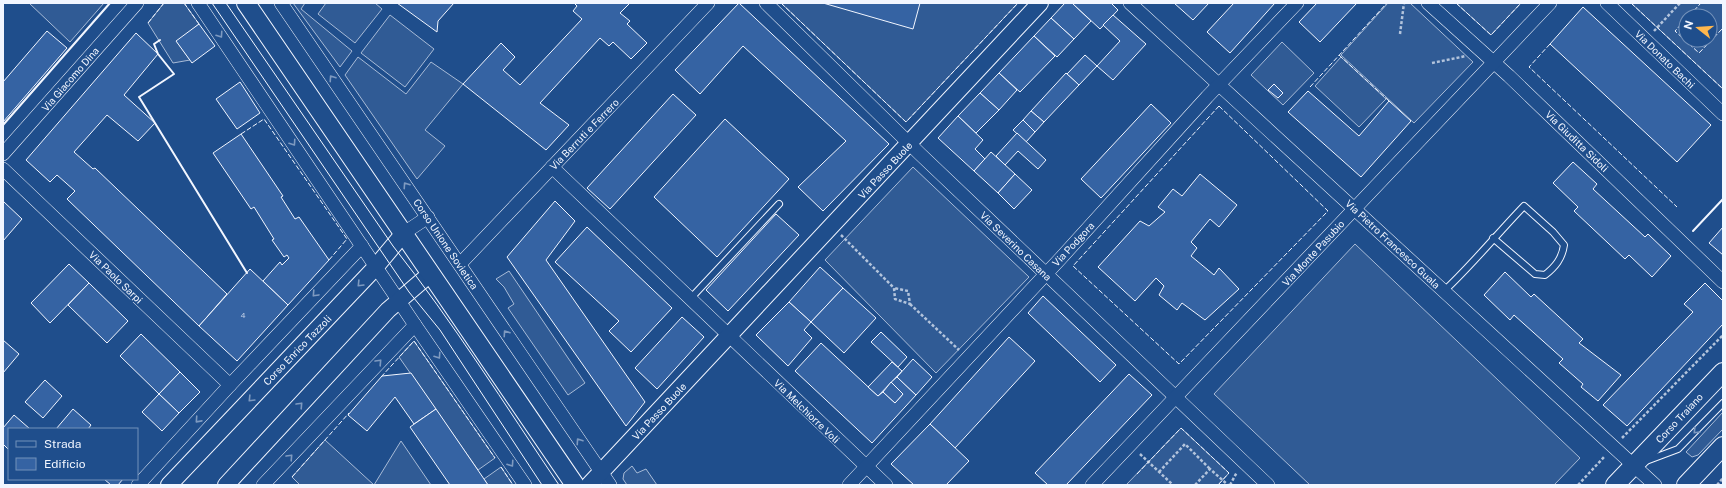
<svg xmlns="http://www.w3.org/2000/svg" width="1726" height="488" font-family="'Public Sans',sans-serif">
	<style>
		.built { fill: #305b95; stroke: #a8bbd7; fill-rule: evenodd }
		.building { fill: #3563a3; stroke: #f2f6ff }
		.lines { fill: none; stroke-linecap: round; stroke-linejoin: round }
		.service-casing { stroke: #f2f6ff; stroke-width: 8 }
		.minor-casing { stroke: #f2f6ff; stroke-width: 14 }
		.tertiary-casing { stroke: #f2f6ff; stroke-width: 18 }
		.secondary-casing { stroke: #f2f6ff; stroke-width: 20 }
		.path { stroke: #b3c4dc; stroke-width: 2.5; stroke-dasharray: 3 2; stroke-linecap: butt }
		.service { stroke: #1f4e8c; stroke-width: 6 }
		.minor { stroke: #1f4e8c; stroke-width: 13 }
		.tertiary { stroke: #1f4e8c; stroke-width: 16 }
		.secondary { stroke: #1f4e8c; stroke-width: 18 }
		.tram { stroke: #f2f6ff; stroke-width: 1 }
		.fence { stroke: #f2f6ff; stroke-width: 1; stroke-dasharray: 5 2; stroke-linecap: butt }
		.wall { stroke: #f2f6ff; stroke-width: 2 }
		.oneway { stroke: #7e9ac0 }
		.labels { text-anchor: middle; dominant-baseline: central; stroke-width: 3; stroke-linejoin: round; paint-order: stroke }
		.number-label { font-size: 8px; fill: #c3d1e8 }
		.street-label { font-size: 10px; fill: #f2f6ff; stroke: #1f4e8c }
	</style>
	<rect width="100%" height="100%" fill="#1f4e8c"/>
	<g class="built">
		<polygon points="29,3 104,3 70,42"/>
		<polygon points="164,3 184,3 199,24 177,42 190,60 173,63 148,23"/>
		<polygon points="293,3 305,3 301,9 352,51 340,67"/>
		<polygon points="326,3 375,3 382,9 355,43 318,14"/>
		<polygon points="781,3 1018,3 906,122"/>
		<polygon points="1388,3 1410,3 1473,62 1414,123 1341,55"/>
		<polygon points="1456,3 1521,3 1491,35"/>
		<path d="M1631,3H1723V89ZM1686,16H1710V40H1686Z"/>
		<polygon points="390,15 434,49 405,87 361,53"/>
		<polygon points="1282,42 1314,73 1283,105 1251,75"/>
		<polygon points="358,57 406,94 431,62 463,84 425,130 445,146 417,179 345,75"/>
		<polygon points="1341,57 1386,99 1359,127 1315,86"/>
		<polygon points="913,167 1029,277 936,373 825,260"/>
		<polygon points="1355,244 1580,458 1554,485 1310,485 1214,394"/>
		<polygon points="509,271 585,383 568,395 508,308 514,304 504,287 496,279"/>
		<polygon points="414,341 495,458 478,470 399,357"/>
		<polygon points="1723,412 1723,429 1698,455 1692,457 1686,452"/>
		<polygon points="1181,428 1229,473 1218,485 1126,485"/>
		<polygon points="325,440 374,485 300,485 292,477"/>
		<polygon points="401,441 431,485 374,485"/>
		<polygon points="632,466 637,473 646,469 657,485 627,485 623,479 624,473"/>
		<polygon points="501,467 513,485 488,485 484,479"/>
	</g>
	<g class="building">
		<polygon points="397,3 454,3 438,21 437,32"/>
		<polygon points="574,3 630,3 620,13 630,21 627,24 647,43 631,59 613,42 609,46 600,38 540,103 569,125 546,150 463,84 501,43 515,57 503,70 520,85 582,19 573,11 577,6"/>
		<polygon points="739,3 889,144 823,211 798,187 846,141 743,46 700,94 675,70"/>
		<polygon points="823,3 920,3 913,29"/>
		<polygon points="1065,3 1072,3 1091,21 1074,39 1051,18"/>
		<polygon points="1072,3 1111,3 1118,10 1100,29"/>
		<polygon points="1174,3 1209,3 1193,20"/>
		<polygon points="1234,3 1275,3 1230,53 1207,32"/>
		<polygon points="1317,3 1357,3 1320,42 1299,22"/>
		<polygon points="1583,7 1711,125 1677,162 1550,44"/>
		<polygon points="1113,15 1146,44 1113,80 1097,66 1120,41 1103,25"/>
		<polygon points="1051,18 1074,39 1057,57 1034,36"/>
		<polygon points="199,24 215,46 192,63 176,41"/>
		<polygon points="47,31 67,48 3,122 3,82"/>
		<polygon points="136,33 158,54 124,95 155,123 138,141 107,115 74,152 93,169 95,168 227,294 199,326 67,199 75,191 57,175 50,182 26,160"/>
		<polygon points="1034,36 1055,56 1020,92 999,73"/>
		<polygon points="1085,55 1097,66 1079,85 1067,74"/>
		<polygon points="999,73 1017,90 999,110 980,93"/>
		<polygon points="1066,73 1079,85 1044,122 1031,111"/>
		<polygon points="240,82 260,113 237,129 216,99"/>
		<polygon points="1274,84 1283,93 1278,98 1268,90"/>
		<polygon points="1308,91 1359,136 1389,101 1411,121 1361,177 1288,112"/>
		<polygon points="980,93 999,110 976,133 958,116"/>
		<polygon points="673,94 696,115 610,209 587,188"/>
		<polygon points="1151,104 1171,123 1101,198 1081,179"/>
		<polygon points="1031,111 1044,122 1035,132 1023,120"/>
		<polygon points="958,116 983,140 975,149 985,159 974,171 938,138"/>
		<polygon points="725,119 789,179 717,257 654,197"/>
		<polygon points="1023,120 1035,132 1026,142 1013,130"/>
		<polygon points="1017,133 1046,160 1038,169 1018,151 1005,165 996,156"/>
		<polygon points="241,134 283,196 281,197 295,219 299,217 329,260 288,305 263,281 280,262 282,265 289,258 287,255 284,257 272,240 274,239 254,207 251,209 213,153"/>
		<polygon points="991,152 1015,174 998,193 974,171"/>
		<polygon points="1573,162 1597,184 1593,189 1645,237 1648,234 1671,256 1652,277 1629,255 1625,259 1574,211 1578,207 1553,183"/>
		<polygon points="1015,174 1032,190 1014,209 998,193"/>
		<polygon points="1200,174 1237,205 1219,227 1210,219 1191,242 1197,248 1191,256 1214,275 1219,268 1239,289 1205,320 1182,303 1177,310 1159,295 1164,286 1156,278 1135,301 1098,267 1140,221 1149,226 1165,212 1158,207 1173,189 1182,196"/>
		<polygon points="3,201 22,219 3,241"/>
		<polygon points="555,201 575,221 546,260 645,402 626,426 507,257"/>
		<polygon points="776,214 799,235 728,311 706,290"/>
		<polygon points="587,227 672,308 631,352 609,331 619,321 555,262"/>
		<polygon points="1723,227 1723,255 1709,243"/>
		<polygon points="69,264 89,283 50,323 31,303"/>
		<polygon points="820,267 843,288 811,322 789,302"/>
		<polygon points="250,269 288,305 237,361 199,326"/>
		<polygon points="1505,272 1531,297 1534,294 1583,339 1579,343 1621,375 1598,401 1581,387 1583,384 1559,363 1563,359 1514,315 1510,320 1484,295"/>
		<polygon points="89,283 128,321 107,343 68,305"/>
		<polygon points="1705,283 1723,301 1723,324 1627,426 1603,405 1693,312 1684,304"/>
		<polygon points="843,288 876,318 844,353 811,322"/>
		<polygon points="1043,296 1116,365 1100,382 1028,313"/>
		<polygon points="789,302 811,322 804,330 812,338 788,366 756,335"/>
		<polygon points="682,317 704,337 657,389 635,368"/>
		<polygon points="881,332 907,357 898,367 871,342"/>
		<polygon points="141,334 180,372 159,394 120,356"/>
		<polygon points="1009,337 1035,361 955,448 930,424"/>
		<polygon points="3,340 19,354 3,373"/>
		<polygon points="821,343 878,396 883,392 895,403 903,394 891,382 897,377 916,395 872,443 795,371"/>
		<polygon points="913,359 932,377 916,395 897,377"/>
		<polygon points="892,362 902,371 878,396 868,387"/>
		<polygon points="180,372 200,392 179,413 159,394"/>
		<polygon points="411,373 436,409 414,424 395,397 367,431 348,415 382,376"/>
		<polygon points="1129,374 1152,395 1066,485 1048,485 1035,473"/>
		<polygon points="45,380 62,396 43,418 25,402"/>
		<polygon points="891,382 903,394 895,403 883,392"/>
		<polygon points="159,394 179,413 162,431 142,412"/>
		<polygon points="73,409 91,425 88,429 56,429"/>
		<polygon points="436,409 484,479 488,485 450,485 410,427"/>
		<polygon points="14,415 30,429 9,429 9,450 3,444 3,428"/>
		<polygon points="930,424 969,461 946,485 914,485 891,464"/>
		<polygon points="104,479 123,479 118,485 111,485"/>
	</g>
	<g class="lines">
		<defs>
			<g id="service">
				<path d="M1443,292C1472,265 1497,234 1524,206L1553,232L1564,245C1562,259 1555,267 1545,275L1535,274L1493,238"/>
				<polyline points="690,299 779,204"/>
				<polyline points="1646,461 1678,449 1723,403"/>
			</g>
			<g id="minor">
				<polyline points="198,3 415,325 525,485"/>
				<polyline points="281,3 610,485"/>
				<polyline points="766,3 920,154 1268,485"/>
				<polyline points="1130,3 1655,485"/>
				<polyline points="1428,3 1509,76 1723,282"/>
				<polyline points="1607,3 1723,114"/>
				<polyline points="3,154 137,3"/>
				<polyline points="552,167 886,485"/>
				<polyline points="3,169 230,385"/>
				<polyline points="404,233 428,217"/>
				<polyline points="460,264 708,3"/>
				<polyline points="138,485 230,385 362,246"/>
				<polyline points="263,485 415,325"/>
				<polyline points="849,485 1060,259 1207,97 1297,3"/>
				<polyline points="1092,485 1550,3"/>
			</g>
			<g id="tertiary">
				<polyline points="169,485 373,270 404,233"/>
				<polyline points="226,485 388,310 430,274"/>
				<polyline points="589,485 1040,3"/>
			</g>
			<g id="secondary">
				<polyline points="246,3 575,485"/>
				<polyline points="1615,485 1723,372"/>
				<polyline points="1686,485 1723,446"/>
			</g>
		</defs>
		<use href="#service" class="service-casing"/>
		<use href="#minor" class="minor-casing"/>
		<use href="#tertiary" class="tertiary-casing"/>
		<use href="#secondary" class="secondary-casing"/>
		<g class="path">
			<polyline points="1654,31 1680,3"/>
			<polyline points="1400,34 1404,3"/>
			<polyline points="1432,63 1466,56"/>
			<polyline points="841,235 894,288 895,299 910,304 908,291 894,288"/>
			<polyline points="910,304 959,350"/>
			<polyline points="1622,438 1723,335"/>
			<polyline points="1140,454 1173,485"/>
			<polyline points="1159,472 1185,444 1210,469"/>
			<polyline points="1195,485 1210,469 1228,485"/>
			<polyline points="1230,485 1237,472"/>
			<polyline points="1578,485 1605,456"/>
			<polyline points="1717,485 1723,478"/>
		</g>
		<use href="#service" class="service"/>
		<use href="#minor" class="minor"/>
		<use href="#tertiary" class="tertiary"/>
		<use href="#secondary" class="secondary"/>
		<g class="tram">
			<polyline points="212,3 409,292 440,330 542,485"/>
			<path d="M226,3L393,246C453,322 505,405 559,485"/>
		</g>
		<g class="fence">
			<polyline points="184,3 199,24"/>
			<polyline points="781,3 906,122 1018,3"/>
			<polyline points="1456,3 1491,35 1521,3"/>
			<polyline points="1631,3 1723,89"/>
			<polyline points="1689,16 1701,3"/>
			<polyline points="1686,19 1675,31 1699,53 1723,28"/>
			<polyline points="148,23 164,3"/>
			<polyline points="1550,44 1529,67 1677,207"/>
			<polyline points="1339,55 1389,101"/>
			<polyline points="1310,87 1387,3"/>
			<polygon points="1219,106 1328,211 1179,364 1073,266"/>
			<polyline points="241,134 264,119 347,239 329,260"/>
			<polyline points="381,377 414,341 495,458"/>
			<polyline points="501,467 513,485"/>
			<polyline points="1137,474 1181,428 1229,473 1218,485"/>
			<polyline points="292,477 349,413"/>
		</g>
		<g class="wall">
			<polyline points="160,40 154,44 158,54 174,74 139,97 247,273"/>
			<polyline points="3,125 110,3"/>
			<polyline points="1693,231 1723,199"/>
		</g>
	</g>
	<defs><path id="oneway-chevron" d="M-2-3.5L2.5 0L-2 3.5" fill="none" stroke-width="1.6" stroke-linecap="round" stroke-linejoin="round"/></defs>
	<g class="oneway">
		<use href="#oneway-chevron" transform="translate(220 35) rotate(56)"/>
		<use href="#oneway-chevron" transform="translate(332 78) rotate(-124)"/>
		<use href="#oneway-chevron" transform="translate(293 143) rotate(56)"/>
		<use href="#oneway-chevron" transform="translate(406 185) rotate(-124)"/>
		<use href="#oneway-chevron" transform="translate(360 284) rotate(134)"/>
		<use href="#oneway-chevron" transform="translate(315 294) rotate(133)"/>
		<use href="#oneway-chevron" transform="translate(506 333) rotate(-124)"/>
		<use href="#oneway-chevron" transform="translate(438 356) rotate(56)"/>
		<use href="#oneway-chevron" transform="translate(379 362) rotate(-47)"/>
		<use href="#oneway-chevron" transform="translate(251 399) rotate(134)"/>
		<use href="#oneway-chevron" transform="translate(300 405) rotate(-47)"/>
		<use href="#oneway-chevron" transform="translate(198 420) rotate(132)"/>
		<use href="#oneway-chevron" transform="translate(1696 431) rotate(134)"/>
		<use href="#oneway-chevron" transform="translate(579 441) rotate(-124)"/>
		<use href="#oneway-chevron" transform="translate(290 457) rotate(-47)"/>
		<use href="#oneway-chevron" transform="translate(511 464) rotate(56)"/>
	</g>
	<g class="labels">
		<g class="number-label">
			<text x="243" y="315">4</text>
		</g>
		<g class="street-label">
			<text transform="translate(1665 59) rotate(44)">Via Donato Bachi</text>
			<text transform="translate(70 79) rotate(-49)">Via Giacomo Dina</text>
			<text transform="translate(584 134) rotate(-46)">Via Berruti e Ferrero</text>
			<text transform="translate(1577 141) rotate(44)">Via Giuditta Sidoli</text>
			<text transform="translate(885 170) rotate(-47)">Via Passo Buole</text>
			<text transform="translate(446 244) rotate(56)">Corso Unione Sovietica</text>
			<text transform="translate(1073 244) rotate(-47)">Via Podgora</text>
			<text transform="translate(1393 244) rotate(43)">Via Pietro Francesco Guala</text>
			<text transform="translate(1016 246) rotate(44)">Via Severino Casana</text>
			<text transform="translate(1313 253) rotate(-47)">Via Monte Pasubio</text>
			<text transform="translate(116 277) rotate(44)">Via Paolo Sarpi</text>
			<text transform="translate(297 350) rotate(-46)">Corso Enrico Tazzoli</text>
			<text transform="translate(659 411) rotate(-47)">Via Passo Buole</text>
			<text transform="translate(807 411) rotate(44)">Via Melchiorre Voli</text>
			<text transform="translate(1679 418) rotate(-47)">Corso Traiano</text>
		</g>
	</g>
	<rect width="1726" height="488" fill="none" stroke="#f2f6ff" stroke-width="8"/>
	<rect x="8" y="428" width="130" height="52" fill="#1f4e8c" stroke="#7391ba"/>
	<rect x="16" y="441" width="20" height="6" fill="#1f4e8c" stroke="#7391ba"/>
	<text x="44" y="448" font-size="12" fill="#f2f6ff">Strada</text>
	<rect x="16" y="458" width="20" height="12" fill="#3563a3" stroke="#7391ba"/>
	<text x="44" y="468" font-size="12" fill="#f2f6ff">Edificio</text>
	<g transform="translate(1698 28) rotate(287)"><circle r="19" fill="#1f4e8c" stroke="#7391ba"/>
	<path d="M0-3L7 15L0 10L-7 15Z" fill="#ffb74d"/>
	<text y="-6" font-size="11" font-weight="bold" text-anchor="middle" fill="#f2f6ff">N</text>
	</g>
</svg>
